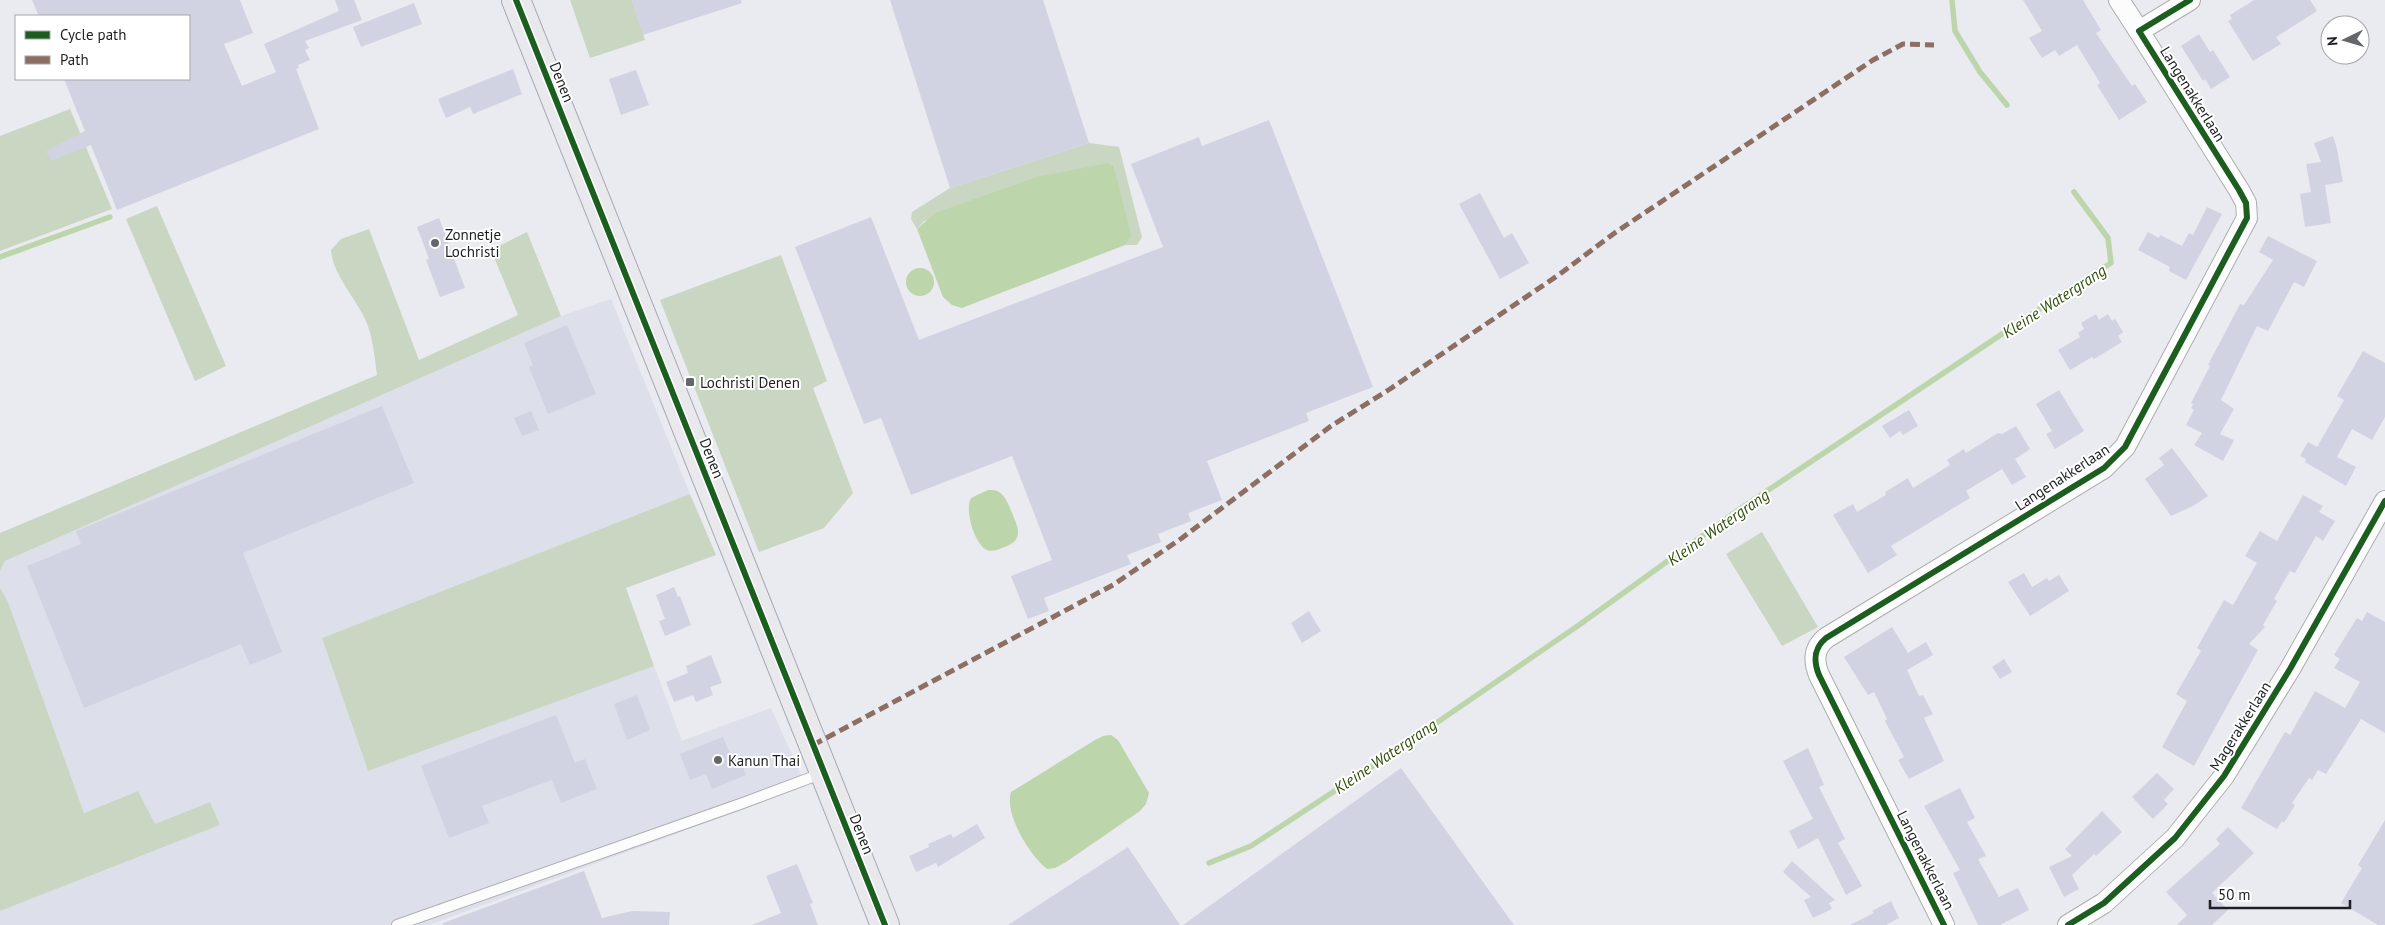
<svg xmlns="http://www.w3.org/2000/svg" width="2385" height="925" font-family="'PT Sans',sans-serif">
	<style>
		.built { fill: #dddfea }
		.green { fill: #c9d6c2 }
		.water { fill: #bcd5aa }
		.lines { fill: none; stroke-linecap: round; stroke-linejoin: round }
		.stream { stroke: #bcd5aa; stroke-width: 5.5 }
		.building { fill: #d1d3e2 }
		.service-casing { stroke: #adadb1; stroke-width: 12 }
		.minor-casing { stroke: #adadb1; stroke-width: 22 }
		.primary-casing { stroke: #a8a8b4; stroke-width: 30 }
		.service { stroke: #fcfcfd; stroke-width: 10 }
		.minor { stroke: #fcfcfd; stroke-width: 20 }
		.primary { stroke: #e8e8ed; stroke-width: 28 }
		.quiet { stroke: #8d6e63; stroke-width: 5; stroke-dasharray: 10 5; stroke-linecap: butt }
		.cycleway-casing { stroke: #fff; stroke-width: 9 }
		.cycleway { stroke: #1b5e20; stroke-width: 6 }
		.poi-dot { fill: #65666a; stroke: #fff; stroke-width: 2 }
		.labels { text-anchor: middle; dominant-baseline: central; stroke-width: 4; stroke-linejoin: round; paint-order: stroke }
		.street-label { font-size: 15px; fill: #1e1f22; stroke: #fff }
		.poi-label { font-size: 15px; fill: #1e1f22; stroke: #fff; text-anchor: start }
		.water-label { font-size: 16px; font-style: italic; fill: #314f0b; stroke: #fff }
	</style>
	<rect width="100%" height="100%" fill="#eaebf0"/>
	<polygon class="built" points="611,299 690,494 322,638 368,771 654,666 682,741 771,708 806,786 429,925 0,925 0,911 220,825 210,802 154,825 138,791 84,813 8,602 0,588 0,571 5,561 561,316"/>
	<g class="green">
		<polygon points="570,0 632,0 645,40 590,58"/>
		<polygon points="70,109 112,209 0,251 0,136"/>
		<polygon points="1089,143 1119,147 1142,237 1137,245 1125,245 1130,236 1114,166 1109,163 924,221 917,229 911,219 912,212 950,188"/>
		<polygon points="157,206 226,366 195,381 126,219"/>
		<path d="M369,229L419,360L518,315L491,250L527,232L561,316L5,561L0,571V533L377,375C375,360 373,340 368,326C358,299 333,277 331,250L341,239Z"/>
		<polygon points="781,255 827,381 813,388 853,493 824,528 759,552 660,300"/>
		<polygon points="690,494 716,555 626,588 654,666 368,771 322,638"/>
		<polygon points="1762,532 1818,627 1782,646 1726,554"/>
		<polygon points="0,588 8,602 84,813 138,791 155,824 210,802 220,825 0,911"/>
	</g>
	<g class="water">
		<polygon points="1109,163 1114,166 1131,236 1125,245 962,308 952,305 943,297 917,229 935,213 1037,177"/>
		<circle cx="920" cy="282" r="14"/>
		<path d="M988,490C1002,489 1005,497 1010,508C1017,526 1027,540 1002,548C997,550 993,552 987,550C975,545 964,510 971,498Z"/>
		<path d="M1111,735L1118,740L1149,793L1146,804L1140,811L1066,862L1055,868L1047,869C1030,856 1004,814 1011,792L1095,740L1103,736Z"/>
	</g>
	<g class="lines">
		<g class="stream">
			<polyline points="1952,0 1955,31 1980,72 2007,105"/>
			<polyline points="0,257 110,217"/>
			<polyline points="1209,863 1251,846 1397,750 1579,625 1737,511 2047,304 2111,263 2108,238 2074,192"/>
		</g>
	</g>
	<g class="building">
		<polygon points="32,0 240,0 253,33 224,44 242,86 276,72 264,44 339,11 335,0 354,0 362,20 305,41 309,48 305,50 310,60 298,65 299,68 296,69 319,129 117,210 91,145 51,161 46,151 85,131 64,79 189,79 189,16 39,16"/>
		<polygon points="632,0 741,0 742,3 643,35"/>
		<polygon points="890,0 1043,0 1089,143 950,188"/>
		<polygon points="2023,0 2083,0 2101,30 2096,33 2132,86 2135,84 2147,102 2119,120 2097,85 2100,83 2077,45 2059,56 2055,50 2042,58 2029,38 2042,31"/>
		<polygon points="2254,0 2310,0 2317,11 2276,37 2281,44 2253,61 2228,21 2232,19 2230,15"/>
		<polygon points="414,3 422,24 361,47 353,27"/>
		<polygon points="2199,34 2210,52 2213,50 2230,77 2211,89 2205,79 2203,81 2181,46"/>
		<polygon points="513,69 522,94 473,114 470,107 446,118 438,99"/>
		<polygon points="636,70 649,105 621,115 609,79"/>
		<polygon points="1269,120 1373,387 1306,413 1309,421 1207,461 1222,500 1188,513 1191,521 1158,534 1161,542 1127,555 1131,564 1044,598 1049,611 1028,619 1011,576 1052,560 1012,456 911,495 881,418 864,424 795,247 871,217 919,340 1163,247 1131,164 1199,137 1202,146"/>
		<polygon points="2333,136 2337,149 2343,182 2325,185 2331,223 2305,227 2300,194 2311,192 2306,164 2321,162 2314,143"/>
		<polygon points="1480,193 1504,238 1512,233 1529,263 1500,279 1459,204"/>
		<polygon points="2207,207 2222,214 2186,280 2169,271 2170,267 2138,250 2148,232 2159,238 2160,235 2182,246 2189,233 2193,235"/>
		<polygon points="439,218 465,288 440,297 426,260 429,259 417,227"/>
		<polygon points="2268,236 2317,261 2304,287 2294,282 2268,331 2257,326 2221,400 2234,409 2220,434 2234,440 2223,461 2194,445 2202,433 2186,425 2194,410 2191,408 2193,404 2191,403 2210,366 2208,365 2240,304 2244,305 2273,260 2259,252"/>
		<polygon points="2096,314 2099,320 2108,314 2112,321 2115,319 2123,332 2118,336 2122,342 2094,359 2092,357 2070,370 2058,350 2080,337 2078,333 2084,329 2081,323"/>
		<polygon points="567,325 596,394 548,414 529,367 533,365 524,343"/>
		<polygon points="2363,351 2385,363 2385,417 2372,440 2352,429 2337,457 2356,467 2346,486 2305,462 2306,459 2300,456 2308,442 2317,447 2344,400 2337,396"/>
		<polygon points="2059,390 2084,431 2055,449 2046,434 2052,431 2036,404"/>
		<polygon points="382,406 414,483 243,553 282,652 250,665 241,644 84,708 27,566 81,544 76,531"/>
		<polygon points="1909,410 1918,426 1903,435 1900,431 1890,438 1882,426"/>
		<polygon points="531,411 539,430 522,436 514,418"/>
		<polygon points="2016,426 2030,449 2015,459 2026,477 2012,485 2002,469 1966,491 1970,498 1891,546 1897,555 1868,573 1833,515 1853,504 1857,512 1886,495 1885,492 1908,478 1913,488 1950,465 1947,460 1964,449 1966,453 1998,433 2002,434"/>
		<polygon points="2172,448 2208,496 2193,506 2171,516 2145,479 2164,465 2159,458"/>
		<polygon points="2303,495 2323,506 2319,512 2335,521 2323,541 2316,536 2295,573 2290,571 2274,599 2277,601 2263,625 2265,627 2249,644 2258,650 2194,766 2162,747 2187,701 2176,694 2201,651 2197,648 2224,600 2233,605 2257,563 2245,556 2260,531 2277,541"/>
		<polygon points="2024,573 2032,587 2047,578 2049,581 2059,575 2069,591 2030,616 2008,582"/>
		<polygon points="674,587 678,597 680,596 691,625 665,636 659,621 665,619 656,595"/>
		<polygon points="1309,611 1321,631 1302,643 1291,623"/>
		<polygon points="2367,612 2385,622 2385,733 2361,719 2326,774 2318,770 2312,780 2309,778 2292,803 2295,805 2284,823 2282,821 2277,829 2241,808 2285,732 2290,735 2315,691 2345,708 2360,682 2334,668 2340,659 2334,655 2357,618 2362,621"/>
		<polygon points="1892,627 1908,653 1926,642 1933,655 1907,670 1919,696 1923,695 1933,714 1924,718 1944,761 1909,779 1898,760 1904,757 1885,721 1887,719 1874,692 1868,695 1844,657"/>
		<polygon points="711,655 722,683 710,687 713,695 696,702 693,695 674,702 666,682 688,673 686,666"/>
		<polygon points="2004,659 2012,672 2000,679 1992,667"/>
		<polygon points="637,695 650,730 627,740 614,704"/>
		<polygon points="556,715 575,763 585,759 597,789 561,803 552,780 482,806 489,823 449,838 421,766"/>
		<polygon points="723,737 730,754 737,752 746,775 712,789 706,774 690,780 680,754"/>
		<polygon points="1808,748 1824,785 1819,787 1845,839 1838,843 1862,886 1846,895 1818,838 1798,849 1789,831 1813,819 1783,761"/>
		<polygon points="1401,768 1514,925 1183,925"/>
		<polygon points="2157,773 2174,789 2164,800 2168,804 2153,819 2132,797"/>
		<polygon points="1960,788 1975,818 1967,822 1986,856 1978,859 1999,897 2018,888 2029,910 2000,925 1978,925 1953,873 1960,870 1924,806"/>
		<polygon points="2102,811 2122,832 2096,856 2094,854 2072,875 2079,889 2064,897 2049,867 2072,856 2065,849"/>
		<polygon points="2385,820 2385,925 2378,925 2341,903 2362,868 2358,865"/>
		<polygon points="977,824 985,838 938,867 936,863 916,872 909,856 929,847 928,844 951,834 953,838"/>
		<polygon points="2228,827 2254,853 2212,893 2228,910 2212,925 2177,925 2187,915 2166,892 2220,844 2216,839"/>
		<polygon points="1128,847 1180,925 1008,925"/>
		<polygon points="1792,861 1835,900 1829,903 1832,909 1813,918 1804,900 1811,897 1783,872"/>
		<polygon points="797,864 813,903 810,904 818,925 752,925 781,913 766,876"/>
		<polygon points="584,871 602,918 632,911 670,912 669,925 443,925 443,923"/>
		<polygon points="1891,901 1899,918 1886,925 1850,925 1874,913 1872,911"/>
	</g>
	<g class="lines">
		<defs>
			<polyline id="service" points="397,925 743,803 823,773"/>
			<g id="minor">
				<polyline points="2119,0 2139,31"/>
				<path d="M1944,925L1819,675C1813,660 1814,648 1826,638L2104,468L2125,447L2247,218L2246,203L2239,190L2139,31L2190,0"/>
				<polyline points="2068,925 2104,903 2175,838 2224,776 2290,669 2385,501"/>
			</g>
			<polyline id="primary" points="516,0 885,925"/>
		</defs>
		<use href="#service" class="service-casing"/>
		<use href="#minor" class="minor-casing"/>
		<use href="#primary" class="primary-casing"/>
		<use href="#service" class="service"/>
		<use href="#minor" class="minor"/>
		<use href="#primary" class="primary"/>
		<polyline class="quiet" points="813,745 1113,585 1182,538 1331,426 1390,389 1560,274 1616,232 1873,60 1903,44 1934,45"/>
		<defs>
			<g id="cycleway">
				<polyline points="516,0 885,925"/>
				<path d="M1944,925L1819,675C1813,660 1814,648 1826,638L2104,468L2125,447L2247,218L2246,203L2239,190L2139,31L2190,0"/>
				<polyline points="2068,925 2104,903 2175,838 2224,776 2290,669 2385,501"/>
			</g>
		</defs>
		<use href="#cycleway" class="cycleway-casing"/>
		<use href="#cycleway" class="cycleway"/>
	</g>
	<g class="poi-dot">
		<circle cx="435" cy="243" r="5"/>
		<rect x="685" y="377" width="10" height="10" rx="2.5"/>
		<circle cx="718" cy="760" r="5"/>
	</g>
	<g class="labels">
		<g class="street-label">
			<text transform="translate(562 82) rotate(68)">Denen</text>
			<text transform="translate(2193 94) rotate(58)">Langenakkerlaan</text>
			<text transform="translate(712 458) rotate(68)">Denen</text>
			<text transform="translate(2062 477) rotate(-33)">Langenakkerlaan</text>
			<text transform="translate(2240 726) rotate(-58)">Magerakkerlaan</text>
			<text transform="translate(862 834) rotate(68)">Denen</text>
			<text transform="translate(1926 860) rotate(63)">Langenakkerlaan</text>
		</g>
		<g class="poi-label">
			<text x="445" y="234">Zonnetje<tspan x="445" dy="17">Lochristi</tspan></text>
			<text x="700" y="382">Lochristi Denen</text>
			<text x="728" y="760">Kanun Thai</text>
		</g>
		<g class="water-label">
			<text transform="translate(2054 301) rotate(-33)">Kleine Watergrang</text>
			<text transform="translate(1718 527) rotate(-35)">Kleine Watergrang</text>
			<text transform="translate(1385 756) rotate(-34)">Kleine Watergrang</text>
		</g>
	</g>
	<rect x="15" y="15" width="175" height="65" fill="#ffffff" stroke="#a5a5a7"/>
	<rect x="25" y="31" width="25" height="8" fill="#1b5e20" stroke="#a5a5a7"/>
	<text x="60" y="40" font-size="15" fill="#1e1f22">Cycle path</text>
	<rect x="25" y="56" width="25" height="8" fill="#8d6e63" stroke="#a5a5a7"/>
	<text x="60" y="65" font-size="15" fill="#1e1f22">Path</text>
	<g transform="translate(2345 40) rotate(265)"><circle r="24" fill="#ffffff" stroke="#a5a5a7"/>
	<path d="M0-4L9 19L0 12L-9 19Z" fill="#65666a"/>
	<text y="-8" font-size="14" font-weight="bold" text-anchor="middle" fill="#1e1f22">N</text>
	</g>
	<path d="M2210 900v8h140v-8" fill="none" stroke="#1e1f22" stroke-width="2.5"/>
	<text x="2218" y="900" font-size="15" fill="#1e1f22" stroke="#ffffff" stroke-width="4" paint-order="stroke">50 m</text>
</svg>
